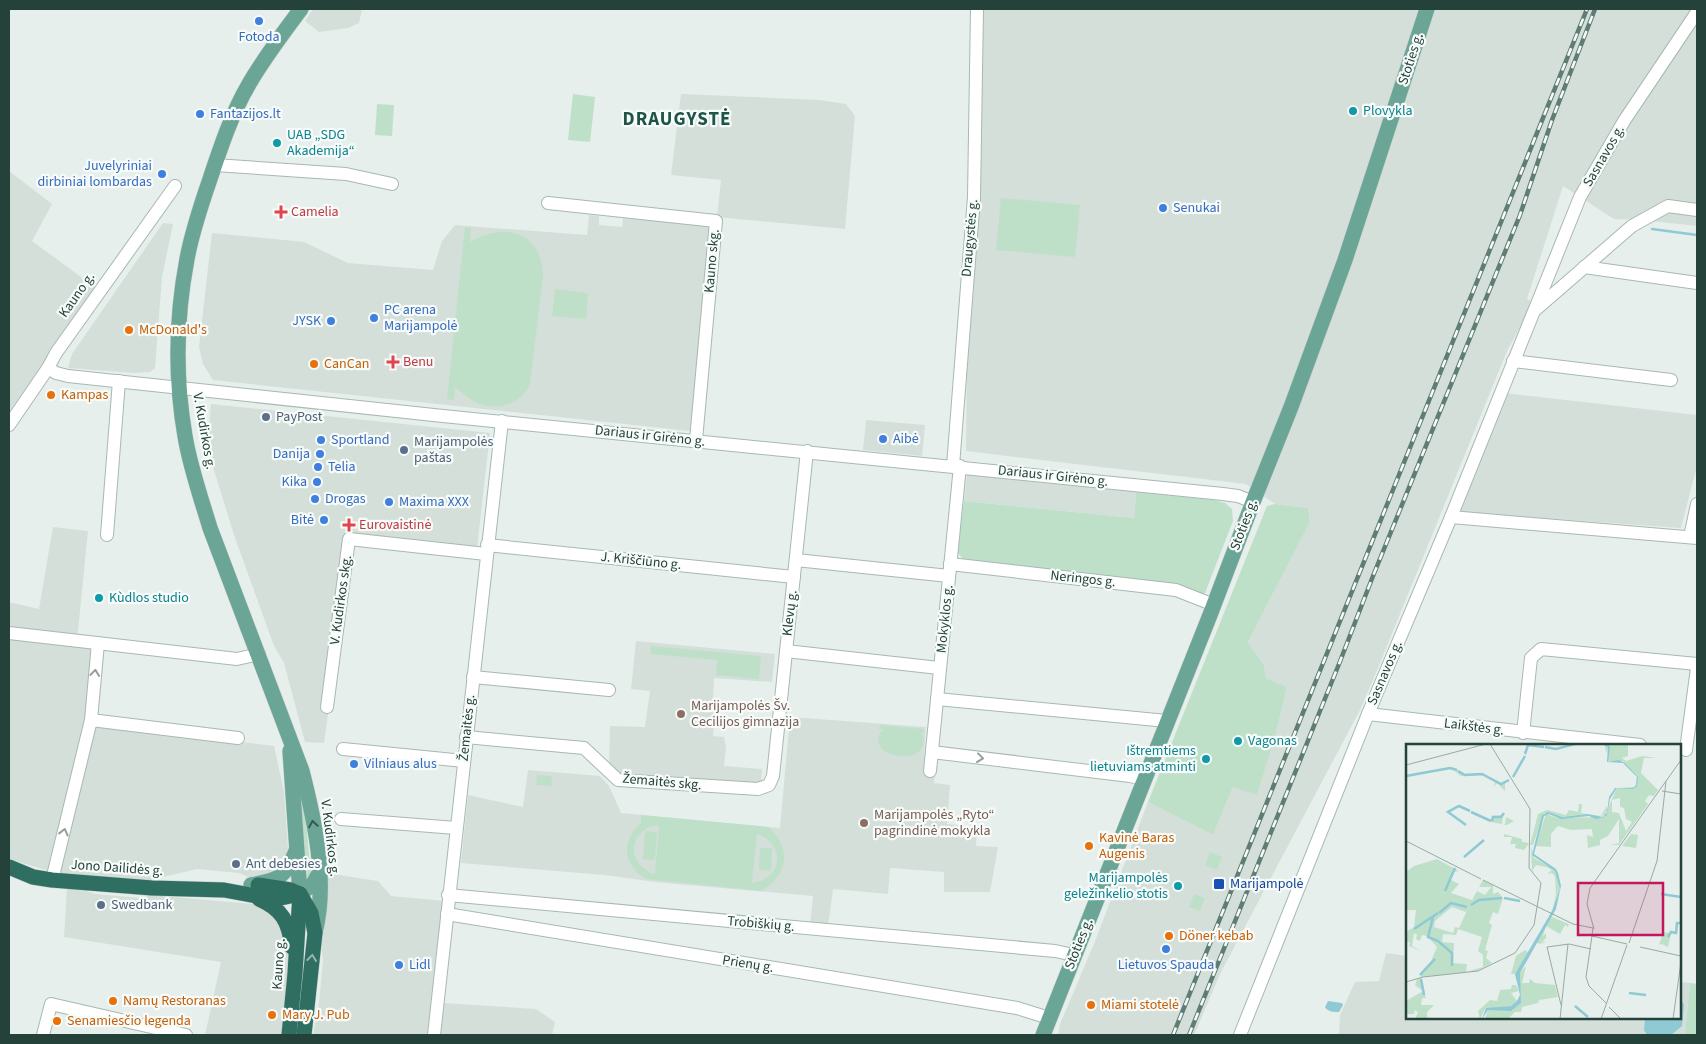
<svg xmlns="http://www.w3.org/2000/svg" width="1706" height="1044" font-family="'Source Sans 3',sans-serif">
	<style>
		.built { fill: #d4dfda }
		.green { fill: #bfe0c8; fill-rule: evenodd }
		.water { fill: #8ec9d4 }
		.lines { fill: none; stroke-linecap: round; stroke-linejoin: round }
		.stream { stroke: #8ec9d4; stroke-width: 2.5 }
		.minor-casing { stroke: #a8b8b2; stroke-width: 14 }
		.major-casing { stroke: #c2cac8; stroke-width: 16 }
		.highway-casing { stroke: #c2cac8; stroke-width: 16 }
		.minor { stroke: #fff; stroke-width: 12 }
		.major { stroke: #6aa596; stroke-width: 15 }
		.highway { stroke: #2f6f62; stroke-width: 15 }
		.rail-casing { stroke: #5f7d75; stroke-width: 4.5 }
		.rail { stroke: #f7fbf9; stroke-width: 2.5; stroke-dasharray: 8; stroke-linecap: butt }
		.oneway { stroke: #92a09c }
		.oneway2 { stroke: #365b51 }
		.oneway3 { stroke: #93b5ae }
		.shop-dot { fill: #3f7fe0; stroke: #f7fbf9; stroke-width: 2 }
		.culture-dot { fill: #0f9aa8; stroke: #f7fbf9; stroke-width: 2 }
		.health-dot { fill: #e0444e; stroke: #f7fbf9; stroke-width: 2 }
		.food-dot { fill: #e8710a; stroke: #f7fbf9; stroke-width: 2 }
		.service-dot { fill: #5c6f8a; stroke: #f7fbf9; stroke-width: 2 }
		.education-dot { fill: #8d6e63; stroke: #f7fbf9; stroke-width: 2 }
		.transit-dot { fill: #1a4fb4; stroke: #f7fbf9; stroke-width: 2 }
		.labels { text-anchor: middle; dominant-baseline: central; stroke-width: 4.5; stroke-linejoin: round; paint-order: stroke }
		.shop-label { font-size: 14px; fill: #366cbe; stroke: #f7fbf9; text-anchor: start }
		.street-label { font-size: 14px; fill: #24423a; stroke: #f7fbf9 }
		.culture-label { font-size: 14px; fill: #0d838f; stroke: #f7fbf9; text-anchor: start }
		.health-label { font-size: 14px; fill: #be3a42; stroke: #f7fbf9; text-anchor: start }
		.food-label { font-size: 14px; fill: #c56008; stroke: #f7fbf9; text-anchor: start }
		.service-label { font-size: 14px; fill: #4e5e75; stroke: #f7fbf9; text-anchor: start }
		.education-label { font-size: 14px; fill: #785e54; stroke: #f7fbf9; text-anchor: start }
		.transit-label { font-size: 14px; fill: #164399; stroke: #f7fbf9; text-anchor: start }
		.district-label { font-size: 19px; font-weight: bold; letter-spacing: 1px; fill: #1f5548; stroke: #f7fbf9 }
		.inset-river { fill: none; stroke: #8ec9d4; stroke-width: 2.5 }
		.inset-road { fill: none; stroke: #98aaa4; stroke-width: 1 }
		.view { fill: #c2185b; fill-opacity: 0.15; stroke: #c2185b; stroke-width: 2.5 }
		.inset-edge { fill: none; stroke: #24423a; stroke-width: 2.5 }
	</style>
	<rect width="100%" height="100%" fill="#e6efeb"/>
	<g class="built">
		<polygon points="313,9 362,9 359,23 348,28 319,32 305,21"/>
		<polygon points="977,9 1697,9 1697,226 1642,220 1614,219 1563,186 1527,299 1531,301 1526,316 1507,351 1378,668 1360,710 1221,972 1194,1035 1058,1035 1060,1024 1094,944 1148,802 1213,835 1233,787 1257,794 1275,737 1287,687 1266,678 1264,665 1248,642 1310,522 1308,508 1275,504 1246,484 966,451 968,255"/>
		<polygon points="681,94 819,100 846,104 855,116 845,229 717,217 721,180 671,175"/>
		<polygon points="9,171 52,204 32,241 96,288 9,412"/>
		<polygon points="589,215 599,216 599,225 622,227 623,218 710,226 690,431 213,380 203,364 199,347 212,233 304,242 348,263 433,270 442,241 455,225 587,235"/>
		<polygon points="163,223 173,224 162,277 155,368 150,372 135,373 68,368 72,354"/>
		<polygon points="1505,393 1697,415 1697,466 1681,528 1457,512"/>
		<polygon points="211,404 490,433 476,557 352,544 324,743 305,742 284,663 274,646 234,535 214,470 208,441"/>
		<polygon points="866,420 925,425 922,456 863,450"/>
		<polygon points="967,475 1136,492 1134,518 964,501"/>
		<polygon points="53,527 88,531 77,641 95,647 85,723 274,746 284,792 288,849 288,861 284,871 251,878 239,873 197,869 146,881 68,874 46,870 9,859 9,602 39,609"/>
		<polygon points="636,641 775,654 772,682 714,678 713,698 717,699 713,736 724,737 726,748 724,766 762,769 761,781 758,785 620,776 609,766 610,726 645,727 650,691 631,689"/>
		<polygon points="790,717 926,727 924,755 936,756 934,783 950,785 947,824 977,827 976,846 998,847 990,892 944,892 944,872 890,868 888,894 833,889 828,927 810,926 813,896 655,882 605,875 461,863 468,795 523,807 528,770 600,776 609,786 621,813 780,828"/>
		<polygon points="326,873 378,881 391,896 444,901 429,1035 313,1035 319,1003 323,961 321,943"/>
		<polygon points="67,888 87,891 95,894 141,898 151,895 265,905 280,918 289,950 288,981 282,1035 205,1035 221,962 64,937"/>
		<polygon points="1386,953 1407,956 1407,1018 1680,1018 1680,982 1690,983 1685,1035 1339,1035 1340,1015 1355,982 1379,981"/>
		<polygon points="443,1003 536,1009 555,1022 552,1035 440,1035"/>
	</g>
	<g class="green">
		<polygon points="573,94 595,97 590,142 568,140"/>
		<polygon points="377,104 394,105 392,136 375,135"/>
		<polygon points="1001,198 1080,205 1075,257 996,250"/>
		<path d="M465,227L471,228L470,242C506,221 543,232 543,277L530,384C521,405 496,412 475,402C468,398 462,392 455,387L454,400L447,399Z"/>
		<polygon points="555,289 588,293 586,319 552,316"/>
		<polygon points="1136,492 1214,500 1225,503 1232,509 1233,521 1205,593 1201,595 974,562 963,559 957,552 964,501 1134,518"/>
		<polygon points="1275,504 1308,508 1310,522 1248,642 1264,665 1266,678 1287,687 1275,737 1257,795 1233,787 1213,835 1148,802 1267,506"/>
		<polygon points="651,646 761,656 759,679 716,675 717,660 651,654"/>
		<path d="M880,725L924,729V732H921C939,769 858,760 883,729H879Z"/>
		<polygon points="537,775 552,776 551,786 536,785"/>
		<polygon points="301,804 304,804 305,810 311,876 309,879 307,877"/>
		<path d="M641,815L768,827C792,848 789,875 761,891L646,879C623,865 620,842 641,823ZM659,825L655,874H654C625,864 628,829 659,825ZM757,834C786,844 783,879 752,883Z"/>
		<polygon points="645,831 657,832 655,860 643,859"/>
		<polygon points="760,848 772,848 771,871 759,870"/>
		<polygon points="1210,852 1222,857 1217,870 1205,865"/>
		<polygon points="1194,894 1205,898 1200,911 1189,907"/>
		<polygon points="1690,983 1697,984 1697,1035 1685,1035"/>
	</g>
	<g class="water">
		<polygon points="1680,1000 1684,1004 1682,1026 1671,1035 1647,1035 1644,1030 1645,1018 1680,1018"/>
		<path d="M1328,1001L1342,1003L1343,1005L1339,1012C1334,1012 1328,1012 1325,1007Z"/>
	</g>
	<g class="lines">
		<polyline class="stream" points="1652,229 1697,235"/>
		<defs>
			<g id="minor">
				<polyline points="215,165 346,174 392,184"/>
				<polyline points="548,203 716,221 696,440"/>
				<polyline points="1584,267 1697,283"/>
				<polyline points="1535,309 1580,197 1624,121 1697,12"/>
				<polyline points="1513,361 1671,380"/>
				<polyline points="48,368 56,373 68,376 443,416 1223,494 1238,496 1253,502"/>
				<polyline points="9,425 48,368 56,353 175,186"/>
				<polyline points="953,466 974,197 977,9"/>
				<polyline points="1451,517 1697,538"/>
				<polyline points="107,535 119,381"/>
				<polyline points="1690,537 1697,504"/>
				<polyline points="487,545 794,577"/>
				<polyline points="796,560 949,576"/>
				<polyline points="950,564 1176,590 1214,605"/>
				<polyline points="9,633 237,659 259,654"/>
				<polyline points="786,651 939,668"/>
				<polyline points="473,677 609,690"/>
				<polyline points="937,699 1167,721"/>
				<polyline points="327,707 349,539 486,554"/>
				<polyline points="1368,714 1640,745"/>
				<polyline points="91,720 238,738"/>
				<polyline points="1523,733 1531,658 1541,649 1697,664"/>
				<polyline points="466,737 584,748 618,780 758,789 769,785 773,776 807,451"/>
				<polyline points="343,749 464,761"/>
				<polyline points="1686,750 1697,668"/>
				<polyline points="932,752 1130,776 1145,779"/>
				<polyline points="930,771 960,466"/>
				<polyline points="341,819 456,828"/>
				<polyline points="52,880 91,720 98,643"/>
				<polyline points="448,895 1055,951 1074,955"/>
				<polyline points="447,914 1017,1008 1049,1018"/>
				<polyline points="43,1035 51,1004 186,1035"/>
				<polyline points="434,1035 502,421"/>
				<polyline points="1240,1035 1368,714 1451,517 1534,311 1632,226 1668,206 1697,210"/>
			</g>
			<g id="major">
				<path d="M301,9C283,33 264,58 249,84C232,113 221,146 210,179C201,205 192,232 187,259C176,317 175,378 185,436C190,467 201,498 210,528L302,771C315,822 328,881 315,933"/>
				<polyline points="290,751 300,894 313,884 319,873"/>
				<path d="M251,885C279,880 285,878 296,851"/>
				<polyline points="1043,1035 1210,615 1253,502 1291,407 1345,260 1427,9"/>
			</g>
			<g id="highway">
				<polyline points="9,867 33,877 52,880 152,888 224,890 251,895 281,898 300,894"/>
				<polyline points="258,885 291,890 300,894 311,913 315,933 304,1035"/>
				<path d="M259,899C282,909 289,922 292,947"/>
				<polyline points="289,1035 295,973 300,894"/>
			</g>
		</defs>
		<use href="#minor" class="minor-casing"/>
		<use href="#major" class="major-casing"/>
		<use href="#highway" class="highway-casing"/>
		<use href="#minor" class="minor"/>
		<use href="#major" class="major"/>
		<use href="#highway" class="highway"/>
		<defs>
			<g id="rail">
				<polyline points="1173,1035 1587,9"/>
				<polyline points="1189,1035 1339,664 1373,576 1520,215 1552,120 1595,9"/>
			</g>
		</defs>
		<use href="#rail" class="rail-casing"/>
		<use href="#rail" class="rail"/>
	</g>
	<defs><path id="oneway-chevron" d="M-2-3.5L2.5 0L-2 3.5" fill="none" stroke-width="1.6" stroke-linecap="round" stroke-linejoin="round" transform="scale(1.25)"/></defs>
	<g class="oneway">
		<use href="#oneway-chevron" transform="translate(95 673) rotate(-84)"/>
		<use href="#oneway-chevron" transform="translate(980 758) rotate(7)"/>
		<use href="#oneway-chevron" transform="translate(64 832) rotate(-76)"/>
	</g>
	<use class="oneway2" href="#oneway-chevron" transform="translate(313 824) rotate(-99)"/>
	<use class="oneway3" href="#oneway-chevron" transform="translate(312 958) rotate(-83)"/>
	<g class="shop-dot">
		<circle cx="259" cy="21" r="5"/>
		<circle cx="200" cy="114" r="5"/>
		<circle cx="162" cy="174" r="5"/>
		<circle cx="1163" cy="208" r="5"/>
		<circle cx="374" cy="318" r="5"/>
		<circle cx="331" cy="321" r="5"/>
		<circle cx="883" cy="439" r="5"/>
		<circle cx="321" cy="440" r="5"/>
		<circle cx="320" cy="454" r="5"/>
		<circle cx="318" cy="467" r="5"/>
		<circle cx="317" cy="482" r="5"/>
		<circle cx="315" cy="499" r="5"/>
		<circle cx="389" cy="502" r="5"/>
		<circle cx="324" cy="520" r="5"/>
		<circle cx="354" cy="764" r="5"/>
		<circle cx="1166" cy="949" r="5"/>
		<circle cx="399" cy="965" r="5"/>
	</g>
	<g class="culture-dot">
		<circle cx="1353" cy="111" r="5"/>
		<circle cx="277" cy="143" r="5"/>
		<circle cx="99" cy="598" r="5"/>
		<circle cx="1238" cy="741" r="5"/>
		<circle cx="1206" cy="759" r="5"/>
		<circle cx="1178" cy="886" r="5"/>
	</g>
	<g class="health-dot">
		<path d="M278.5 204.5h5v5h5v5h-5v5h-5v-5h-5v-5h5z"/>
		<path d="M390.5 354.5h5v5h5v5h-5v5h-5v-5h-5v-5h5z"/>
		<path d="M346.5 517.5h5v5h5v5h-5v5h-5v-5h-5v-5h5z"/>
	</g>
	<g class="food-dot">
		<circle cx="129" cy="330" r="5"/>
		<circle cx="314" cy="364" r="5"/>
		<circle cx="51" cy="395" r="5"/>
		<circle cx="1089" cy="846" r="5"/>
		<circle cx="1169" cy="936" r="5"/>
		<circle cx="113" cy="1001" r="5"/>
		<circle cx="1091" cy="1005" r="5"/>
		<circle cx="272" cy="1015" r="5"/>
		<circle cx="57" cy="1021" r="5"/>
	</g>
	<g class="service-dot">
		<circle cx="266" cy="417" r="5"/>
		<circle cx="404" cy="450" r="5"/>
		<circle cx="236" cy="864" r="5"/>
		<circle cx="101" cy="905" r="5"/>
	</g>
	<g class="education-dot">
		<circle cx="681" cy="714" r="5"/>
		<circle cx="864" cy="823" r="5"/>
	</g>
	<rect class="transit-dot" x="1213" y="878" width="12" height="12" rx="2.5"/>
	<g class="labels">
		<g class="shop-label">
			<text x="259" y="37" text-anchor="middle">Fotoda</text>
			<text x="210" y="114">Fantazijos.lt</text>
			<text x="152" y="166" text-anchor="end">Juvelyriniai<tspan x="152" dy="16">dirbiniai lombardas</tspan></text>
			<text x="1173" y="208">Senukai</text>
			<text x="384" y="310">PC arena<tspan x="384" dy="16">Marijampolė</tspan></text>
			<text x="321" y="321" text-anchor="end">JYSK</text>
			<text x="893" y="439">Aibė</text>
			<text x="331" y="440">Sportland</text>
			<text x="310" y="454" text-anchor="end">Danija</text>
			<text x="328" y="467">Telia</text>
			<text x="307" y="482" text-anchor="end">Kika</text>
			<text x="325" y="499">Drogas</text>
			<text x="399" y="502">Maxima XXX</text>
			<text x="314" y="520" text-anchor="end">Bitė</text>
			<text x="364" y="764">Vilniaus alus</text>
			<text x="409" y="965">Lidl</text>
			<text x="1166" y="965" text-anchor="middle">Lietuvos Spauda</text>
		</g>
		<g class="street-label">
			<text transform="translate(1411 59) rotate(-72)">Stoties g.</text>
			<text transform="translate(1604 156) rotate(-60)">Sasnavos g.</text>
			<text transform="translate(970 238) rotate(-85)">Draugystės g.</text>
			<text transform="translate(712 261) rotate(-85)">Kauno skg.</text>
			<text transform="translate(77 295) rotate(-55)">Kauno g.</text>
			<text transform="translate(204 431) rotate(80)">V. Kudirkos g.</text>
			<text transform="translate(650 436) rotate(6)">Dariaus ir Girėno g.</text>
			<text transform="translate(1053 476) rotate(6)">Dariaus ir Girėno g.</text>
			<text transform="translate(1244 525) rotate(-69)">Stoties g.</text>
			<text transform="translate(641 561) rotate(6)">J. Kriščiūno g.</text>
			<text transform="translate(1083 579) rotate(6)">Neringos g.</text>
			<text transform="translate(341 600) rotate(-82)">V. Kudirkos skg.</text>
			<text transform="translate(790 613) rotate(-83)">Klevų g.</text>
			<text transform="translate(945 619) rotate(-84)">Mokyklos g.</text>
			<text transform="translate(1385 673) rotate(-67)">Sasnavos g.</text>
			<text transform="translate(1474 727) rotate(7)">Laikštės g.</text>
			<text transform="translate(467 728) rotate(-84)">Žemaitės g.</text>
			<text transform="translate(662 782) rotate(5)">Žemaitės skg.</text>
			<text transform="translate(330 838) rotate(83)">V. Kudirkos g.</text>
			<text transform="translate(117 868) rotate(4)">Jono Dailidės g.</text>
			<text transform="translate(761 924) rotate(5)">Trobiškių g.</text>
			<text transform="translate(1079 944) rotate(-68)">Stoties g.</text>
			<text transform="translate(279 964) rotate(-86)">Kauno g.</text>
			<text transform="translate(748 964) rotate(9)">Prienų g.</text>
		</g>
		<g class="culture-label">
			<text x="1363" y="111">Plovykla</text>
			<text x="287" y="135">UAB „SDG<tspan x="287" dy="16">Akademija“</tspan></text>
			<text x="109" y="598">Kùdlos studio</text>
			<text x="1248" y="741">Vagonas</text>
			<text x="1196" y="751" text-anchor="end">Ištremtiems<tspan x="1196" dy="16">lietuviams atminti</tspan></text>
			<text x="1168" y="878" text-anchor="end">Marijampolės<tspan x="1168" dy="16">geležinkelio stotis</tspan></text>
		</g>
		<g class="health-label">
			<text x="291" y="212">Camelia</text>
			<text x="403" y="362">Benu</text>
			<text x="359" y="525">Eurovaistinė</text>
		</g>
		<g class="food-label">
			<text x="139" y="330">McDonald's</text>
			<text x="324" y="364">CanCan</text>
			<text x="61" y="395">Kampas</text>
			<text x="1099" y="838">Kavinė Baras<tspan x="1099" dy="16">Augenis</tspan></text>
			<text x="1179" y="936">Döner kebab</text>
			<text x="123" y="1001">Namų Restoranas</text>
			<text x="1101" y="1005">Miami stotelė</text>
			<text x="282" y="1015">Mary J. Pub</text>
			<text x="67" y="1021">Senamiesčio legenda</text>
		</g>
		<g class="service-label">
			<text x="276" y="417">PayPost</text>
			<text x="414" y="442">Marijampolės<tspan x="414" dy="16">paštas</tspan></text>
			<text x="246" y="864">Ant debesies</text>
			<text x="111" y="905">Swedbank</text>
		</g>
		<g class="education-label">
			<text x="691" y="706">Marijampolės Šv.<tspan x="691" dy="16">Cecilijos gimnazija</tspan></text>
			<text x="874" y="815">Marijampolės „Ryto“<tspan x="874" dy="16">pagrindinė mokykla</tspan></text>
		</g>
		<g class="transit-label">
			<text x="1230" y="884">Marijampolė</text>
		</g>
		<g class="district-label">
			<text x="677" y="119">DRAUGYSTĖ</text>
		</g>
	</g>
	<g transform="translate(1406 744)">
		<rect width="275" height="275" fill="#e6efeb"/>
		<path d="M198,0L222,1V12L216,14L220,17L236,12L251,14H238L235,29L252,46L248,52L243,51L239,57L242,60L213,101H204L213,99V75L202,92L194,96V101L182,104L181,91L187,93L186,85L165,86L152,82L145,90V103L129,102L140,70L152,74L198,73L211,44L230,43L231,32L217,17L202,18L201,15L203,8V1H199L202,3L201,10ZM214,54V63L218,64L220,75L226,78L220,87L213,69L206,68V56ZM45,23L58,30L74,29L95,40L99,38V47L91,39L88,43L89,38L77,31L55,32L45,24L0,33ZM173,60H176L175,69L195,72L201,62V69L192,74L181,70L154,73L138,69L127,101H124L132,70L141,66L160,71L163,66L172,68ZM63,66L85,77L86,72L97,71L96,80H99L100,73L108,77L101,81L85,78ZM98,90L116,95V98L123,99L118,106L109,104L110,100H104L106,93H98ZM225,90L232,91L230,104L216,102ZM125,102L128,114L148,125L153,138L154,145L146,169L150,150L149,132L146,129L141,130L146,126L140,123L130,121L126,127ZM31,115L53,127L48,128L45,136L53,140L45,149L66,156L71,147L79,151L85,143H73L77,136L87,141V150L92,148L97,154L92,170L87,168L83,179L86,181L79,206L82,207L80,214L86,219L71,227L15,233V228L25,217L31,203L21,192L16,191L14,197L10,195L11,191L8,189L6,202L17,208L3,202L4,198H0V188L8,183L10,166H0V128L8,122ZM63,162L53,184L49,183L47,189L28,183L29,177L46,163L60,168ZM52,185L76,193L72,207L77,211V223L60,228L61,220L47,219L48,199L36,198L37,190L50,191ZM146,173L163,180L162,183L159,181L154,190L140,182L137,192L140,189V194L136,198H141L133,200L130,198L139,182ZM257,188L265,189L262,203L256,200L249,202L253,201ZM119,206L122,208L115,221L109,230H105L110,212ZM120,222L116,239H123L124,235L129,239L149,241L152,253L133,256L132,259L116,263L115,268H109L102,275H79L82,266H106L115,259L113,230ZM15,233L20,254H16L15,261H28L21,268V273L27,275H9L12,268L9,266L8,270H0V257L17,247L9,241L11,235ZM106,241H110L113,247L105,249L111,257L105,262L79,265L74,275L72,267L84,256L91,257L94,246L105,245Z" fill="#bfe0c8" fill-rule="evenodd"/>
		<path d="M197,0L203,1L204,3L202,18L213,16L219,19L232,33L231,42L227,45L211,44L204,55L201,71L195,74L190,75L183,72L155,75L143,70L138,72L128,110L150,125L152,129L155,142L150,165L114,229L115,259L105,267L82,266L76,275L80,264L105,262L111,257L114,251L109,230L146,167L154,145L149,127L126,111L136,71L142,68L156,73L181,70L196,73L201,69L203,53L209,44H227L230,41L231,33L217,19L201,18L202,3Z" fill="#8ec9d4"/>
		<path class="inset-river" d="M139,3L150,5L169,0M119,10L122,1L138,3M52,27L59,31L76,30L95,40L103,36M0,32L44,24L51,26M107,33L119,12M65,68L85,77M86,77L87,73H95L98,69M60,81L42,68L53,62L64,67M58,113L78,96M39,147L49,124M255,150L275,153M98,154L114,157M65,161L73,156L96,154M33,169L45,159L61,163M27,173L22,193L32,197L46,209V222M8,185L32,169M262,193L265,188L270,189L271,179H275M14,231L29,215M15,235L18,251M223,249L240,251M169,262L182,273"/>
		<path class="inset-road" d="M0,21L80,0M256,47L275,50M0,97L75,135M77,136L167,180L187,184M187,184L186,192L221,200M188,185L181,160L184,144L275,16M186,192L180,233L183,242L201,260M223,199L251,117L260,37M234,203L275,212M0,238L17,233L72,227L109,209L128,181L135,139L123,124L124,65L84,0M155,261L141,203L163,200L185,205M203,263L215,275M154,275L162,200M195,275L221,201M267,275L275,218"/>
		<path class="view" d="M172,139H257V191H172Z"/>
		<rect width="275" height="275" class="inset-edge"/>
	</g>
	<rect width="1706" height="1044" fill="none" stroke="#24423a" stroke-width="20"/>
</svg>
